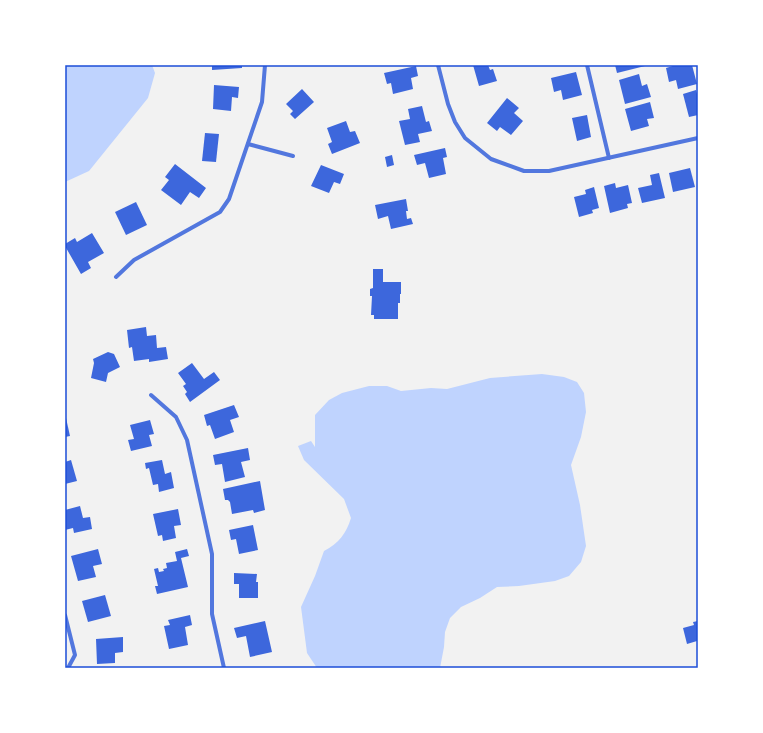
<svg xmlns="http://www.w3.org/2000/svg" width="763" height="733" font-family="'Exo 2',sans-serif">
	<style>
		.water { fill: #bfd3fe }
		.building { fill: #3d67dc }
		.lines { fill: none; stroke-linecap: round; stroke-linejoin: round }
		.minor { stroke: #5277de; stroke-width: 4 }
		.neatline { fill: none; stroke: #1d4ed8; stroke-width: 1.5 }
	</style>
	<rect width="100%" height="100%" fill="#f2f2f2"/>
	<g class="water">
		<polygon points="65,65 152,65 155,73 148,98 89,171 65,182"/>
		<path d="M542,374L564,377L577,382L584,393L586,412L581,437L571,465L580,505L586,546L581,562L569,576L555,581L519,586L497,587L480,598L461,607L450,618L445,632L444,647L440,668H317L307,653L301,607L315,576L324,551C339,543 346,534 351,518L344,499L304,460L298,446L311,441L315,447V415L329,400L342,393L369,386H387L401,391L431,388L447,389L490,378Z"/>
	</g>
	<g class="building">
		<polygon points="212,65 242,65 242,68 212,70"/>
		<polygon points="473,65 488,65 490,70 493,69 497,81 479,86"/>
		<polygon points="615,65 645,65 645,66 617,73"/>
		<polygon points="676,65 692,65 697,84 678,89 676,80 669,82 666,68"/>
		<polygon points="416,66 418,76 411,78 413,89 393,94 391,83 387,84 384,73"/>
		<polygon points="576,72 582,95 563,100 561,90 554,92 551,78"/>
		<polygon points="639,74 642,86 647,84 651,97 625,104 619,80"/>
		<polygon points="214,85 239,87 238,98 232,97 231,111 213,109"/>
		<polygon points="302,89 314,102 295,119 290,114 293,111 286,104"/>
		<polygon points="696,90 698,98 698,115 689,117 683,94"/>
		<polygon points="507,98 519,108 514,113 523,121 511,135 500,127 497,131 487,123"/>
		<polygon points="650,102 654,118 647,119 649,126 631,131 625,109"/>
		<polygon points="422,106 426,122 429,121 432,131 418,134 420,142 405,145 399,121 410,119 408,109"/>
		<polygon points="587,115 591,137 577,141 572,118"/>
		<polygon points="346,121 350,132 355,131 360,143 332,154 328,144 332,142 327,128"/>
		<polygon points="205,133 219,134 216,162 202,161"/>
		<polygon points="445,148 447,157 443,158 446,174 429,178 425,163 417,165 414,155"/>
		<polygon points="392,155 394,165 387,167 385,157"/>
		<polygon points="175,164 206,188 199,198 190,192 181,205 161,190 169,180 165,177"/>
		<polygon points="321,165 344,174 340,184 334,182 329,193 311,186"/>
		<polygon points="690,168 695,187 673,192 669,173"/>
		<polygon points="659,173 665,198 642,203 638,188 652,185 650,175"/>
		<polygon points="615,183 616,188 628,185 632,203 627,204 628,208 610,213 604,186"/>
		<polygon points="594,187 599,208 592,210 593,213 579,217 574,197 586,194 585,190"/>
		<polygon points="406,199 408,211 406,211 407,219 411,218 413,224 391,229 388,216 378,219 375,205"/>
		<polygon points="136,202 147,225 126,235 115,212"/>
		<polygon points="92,233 104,253 88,262 91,268 81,274 65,246 65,244 75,238 77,242"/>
		<polygon points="373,269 383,269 383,282 401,282 401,294 400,294 400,303 398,303 398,319 374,319 374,315 371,315 372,296 370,296 370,289 373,288"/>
		<polygon points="146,327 147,336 156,335 157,348 166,347 168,359 149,362 149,359 134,361 132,347 129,348 127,330"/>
		<polygon points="108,352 114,354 120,367 108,373 106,382 91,378 94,363 93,359"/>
		<polygon points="192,363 204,379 214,372 220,380 190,402 185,394 187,392 183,386 186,384 178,373"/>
		<polygon points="234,405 239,417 230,420 234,432 215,439 210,425 207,426 204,415"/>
		<polygon points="66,418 70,436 65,437 65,419"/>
		<polygon points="150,420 154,434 149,435 152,446 131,451 128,440 134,439 130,425"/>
		<polygon points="248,448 250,460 241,462 245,477 225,482 222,464 215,465 213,455"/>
		<polygon points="71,460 77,481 65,484 65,462"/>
		<polygon points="162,460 165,474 171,472 174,488 159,492 158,484 153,485 149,468 146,469 145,463"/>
		<polygon points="260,481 265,510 254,513 253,510 232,514 230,502 228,500 225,500 223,489"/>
		<polygon points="80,506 83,518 90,517 92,529 74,533 73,528 65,530 65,510"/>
		<polygon points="178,509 181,525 174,526 176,538 163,541 162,535 158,536 153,514"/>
		<polygon points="253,525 258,550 239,554 236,539 231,540 229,530"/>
		<polygon points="98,549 102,564 93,566 96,577 78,581 71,556"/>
		<polygon points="187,549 189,556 181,558 188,587 157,594 155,586 158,586 154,569 158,568 159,572 164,571 163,569 167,568 166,563 177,561 175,552"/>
		<polygon points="234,573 257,574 256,582 258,582 258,598 239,598 239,584 234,584"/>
		<polygon points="105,595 111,616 88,622 82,601"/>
		<polygon points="190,615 192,625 185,627 188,645 169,649 164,626 170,625 168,620"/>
		<polygon points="265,621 272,652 250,657 246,636 237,638 234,628"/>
		<polygon points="698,621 698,644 697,641 687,644 683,628 694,625 693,622"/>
		<polygon points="123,637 123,652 115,653 115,663 97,664 96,639"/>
	</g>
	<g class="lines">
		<g class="minor">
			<polyline points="438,65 448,104 455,122 465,138 491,159 524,171 549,171 698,138"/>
			<polyline points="587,65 609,158"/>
			<polyline points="248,144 293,156"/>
			<polyline points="116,277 134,260 220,212 229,199 262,102 265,65"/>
			<polyline points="151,395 176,417 187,440 212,554 212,614 224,668"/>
			<polyline points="65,615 75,655 68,668"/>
		</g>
	</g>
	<rect width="763" height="733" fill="none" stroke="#ffffff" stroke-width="132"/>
	<rect x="66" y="66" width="631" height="601" class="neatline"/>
</svg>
